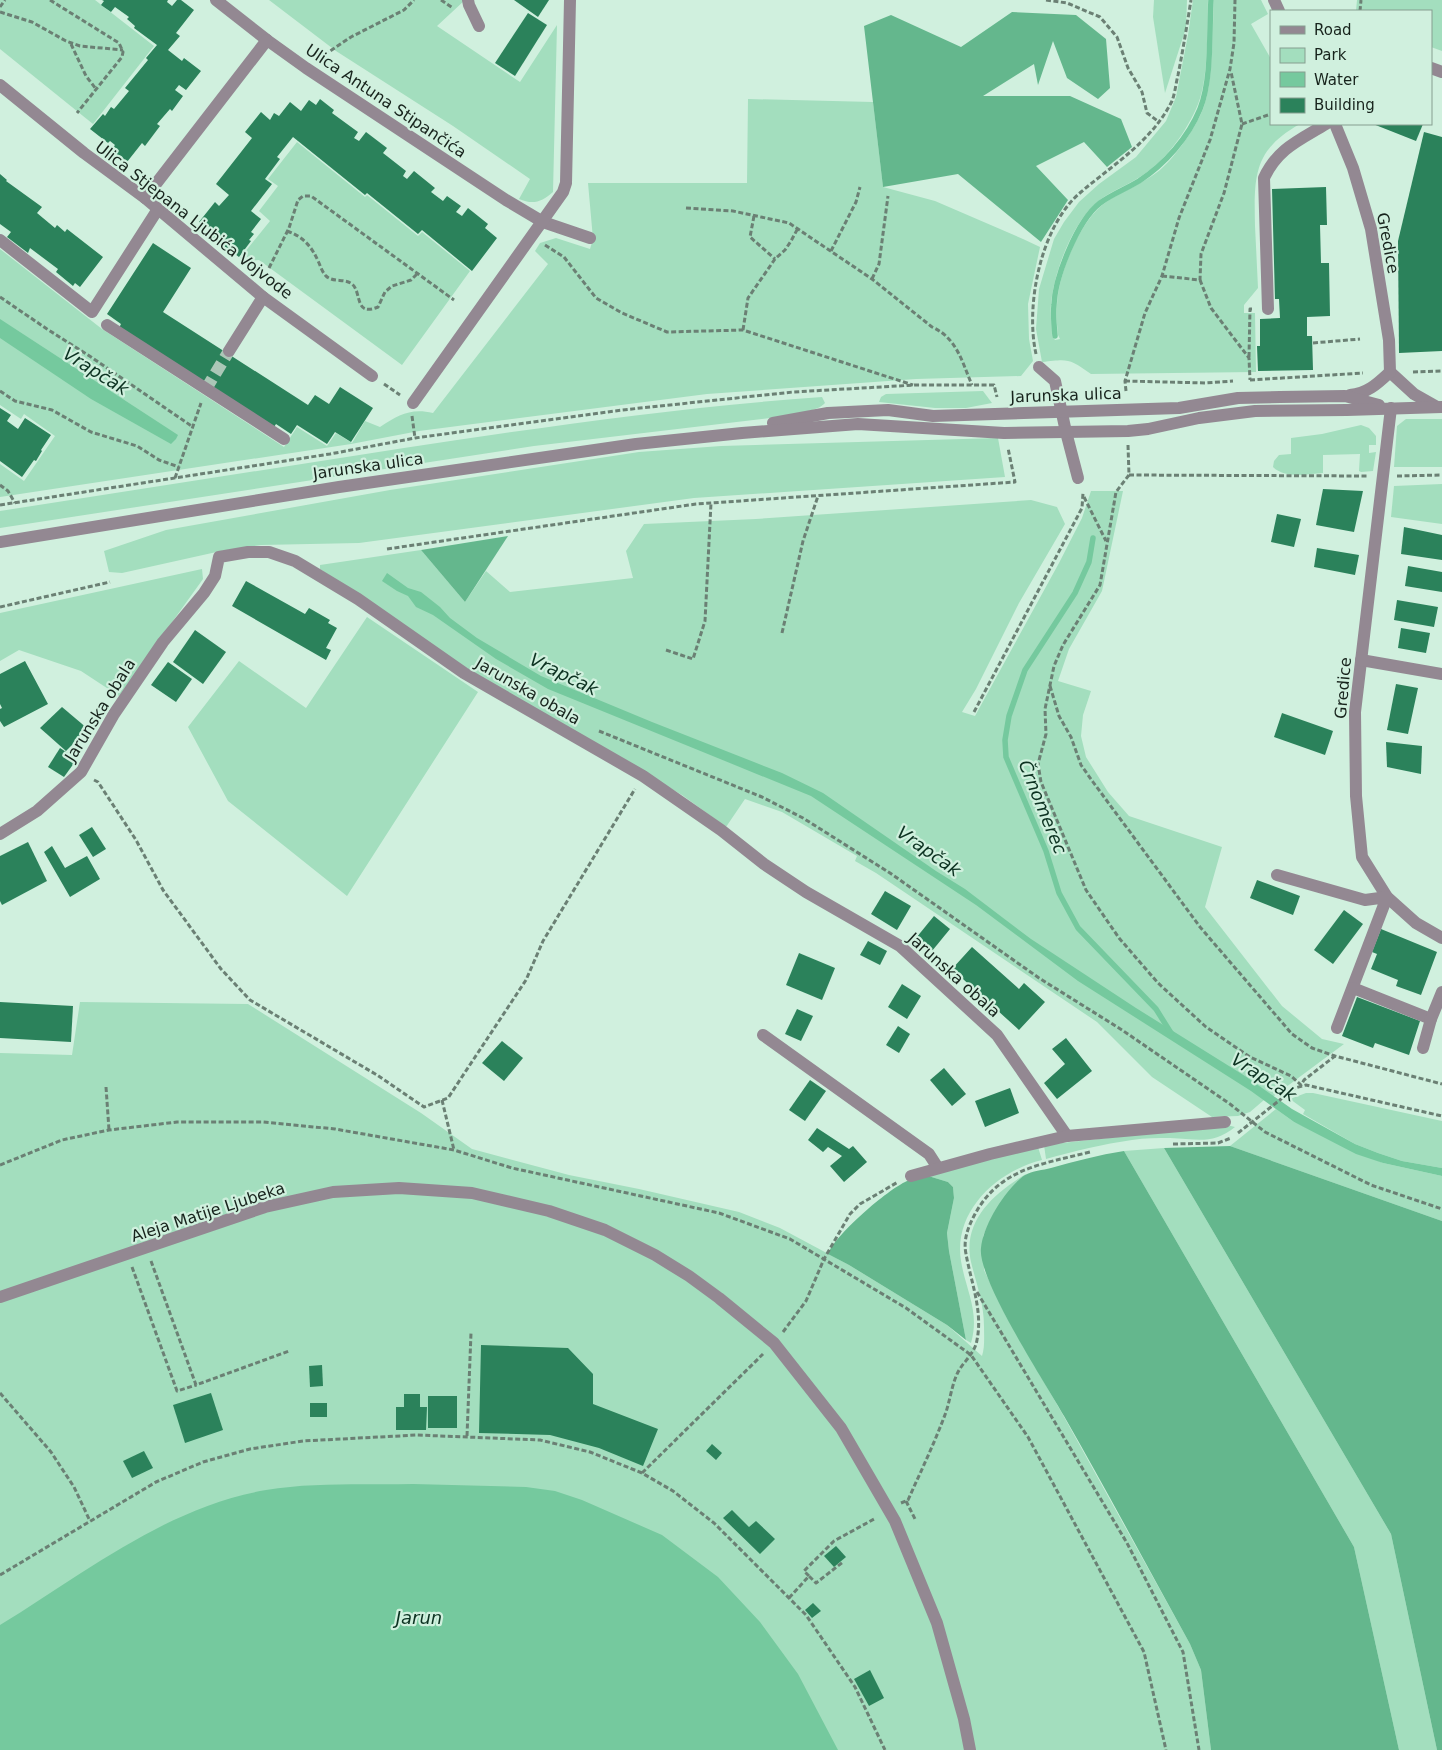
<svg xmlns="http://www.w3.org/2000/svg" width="1442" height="1750" font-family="'DejaVu Sans',sans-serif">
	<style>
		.green { fill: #a3debe }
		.forest { fill: #64b78d }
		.water { fill: #75c99e }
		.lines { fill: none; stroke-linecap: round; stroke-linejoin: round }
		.stream { stroke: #75c99e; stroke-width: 5.5 }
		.building { fill: #2b825b }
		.minor-tunnel { stroke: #abc7b7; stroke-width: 12; stroke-dasharray: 12 6; stroke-linecap: butt }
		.path { stroke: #6b8074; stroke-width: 3; stroke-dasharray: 5 2.5; stroke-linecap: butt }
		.minor { stroke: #938892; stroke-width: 12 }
		.labels { text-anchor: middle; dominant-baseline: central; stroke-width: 4.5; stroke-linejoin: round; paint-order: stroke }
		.street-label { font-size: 16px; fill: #17231c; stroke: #d0f0de }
		.water-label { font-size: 18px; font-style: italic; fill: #0c3221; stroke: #d0f0de }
	</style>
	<rect width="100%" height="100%" fill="#d0f0de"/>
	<g class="green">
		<polygon points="0,0 95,0 154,46 93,124 0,49"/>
		<path d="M269,0H465L437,26L520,82L557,25L553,192C542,202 533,205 519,199L530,179L453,126L336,51Z"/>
		<polygon points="1154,0 1187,0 1186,28 1165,93 1153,17"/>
		<path d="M1193,0H1208C1207,30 1209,83 1196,109C1183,137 1163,164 1135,180C1123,187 1107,193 1096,203C1072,224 1053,274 1051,305C1050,315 1052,326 1052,336L1055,340L1060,339L1058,335C1057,325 1056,315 1057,305C1058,275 1078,226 1101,206C1113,196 1127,191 1140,183C1147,179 1156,174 1162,168C1176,156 1196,127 1203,109C1214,81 1212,31 1214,0H1261L1268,14L1251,24L1271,59V124H1300C1253,150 1254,177 1255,226C1256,246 1257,267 1258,288L1244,305V313H1255L1256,372L1091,374C1069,358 1068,359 1042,362L1036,329L1039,289L1054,239L1064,222L1079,202L1099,184L1136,157L1166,121L1176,97L1188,35Z"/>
		<polygon points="1357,0 1442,0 1442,51 1431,47 1431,11 1356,11"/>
		<path d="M748,99L873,102L883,187L935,201L1023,239L1040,247L1028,304L1029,339L1033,361L1021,376L916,379L707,394L419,431L351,444L0,497V464L24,481L55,436L24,414L21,419L0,405V249L102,329L284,447L297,427L327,446L336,433L352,443L365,421L380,427C399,415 410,408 433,413L548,264L535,251L540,243L556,238L590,249L593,239L588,183H747Z"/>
		<polygon points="297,142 365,197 367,195 418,236 422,232 470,271 402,365 259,260 250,261 240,258 270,221 259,211 278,186 268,179"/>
		<polygon points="983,391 992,403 966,408 935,408 879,402 881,397 886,394"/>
		<path d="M822,397L825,403C818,412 790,414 778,417L534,446L0,528V511C135,490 269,469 404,448C543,427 681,407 822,397Z"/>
		<polygon points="1406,419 1442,419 1442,467 1394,467 1397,426"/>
		<path d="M1361,425L1369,428L1376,436V445H1369V453L1376,452L1373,471L1361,472L1359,471L1360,454L1323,455V473C1308,474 1285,479 1273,467L1274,461L1279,455L1291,454V438L1322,434Z"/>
		<polygon points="998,438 1005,477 694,498 359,543 261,545 221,551 122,573 109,572 104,551 166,530 390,490 639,452 721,446"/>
		<polygon points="1442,484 1442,524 1391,517 1394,486"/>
		<polygon points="1091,491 1123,491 1102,591 1069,649 1058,681 1091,691 1083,715 1081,736 1086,757 1108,792 1129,816 1222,847 1205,907 1282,1006 1322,1039 1344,1044 1274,1096 1264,1100 1250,1112 1238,1116 1212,1117 1152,1077 1097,1022 876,873 855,861 857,856 782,812 745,799 726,827 682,795 474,674 320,569 320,565 421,550 465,602 486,571 510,592 633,578 626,551 644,524 756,519 1031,500 1057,507 1065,524 1019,603 976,689 962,712 975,716 1059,563 1082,518"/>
		<polygon points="202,569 203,579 119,696 81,671 19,650 0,661 0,613"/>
		<polygon points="367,617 478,692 347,896 228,801 188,727 239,661 306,708"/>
		<path d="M80,1002L248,1004L421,1113L472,1149L569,1175L639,1189L739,1212L780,1228L849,1265L947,1325L982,1356C985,1347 984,1336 984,1326C984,1303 976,1283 971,1262C962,1221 994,1193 1026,1174L1012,1188L995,1211L983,1236L984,1270L1006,1316L1063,1415L1190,1644L1201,1670L1211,1750H0V1053L72,1055Z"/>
		<polygon points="1306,1093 1313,1093 1442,1121 1442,1168 1402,1161 1378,1153 1355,1144 1303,1114 1305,1110 1290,1099"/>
		<polygon points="1276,1109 1294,1122 1383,1163 1442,1176 1442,1221 1230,1146"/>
		<path d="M1227,1125L1235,1127C1213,1145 1197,1139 1170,1138C1158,1138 1145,1138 1132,1140C1103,1144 1075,1151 1046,1159L1044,1145Z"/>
		<path d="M1038,1147L1042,1160C997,1171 953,1211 961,1261C966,1291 980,1312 971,1343L966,1340L949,1251L947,1233L954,1198L953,1187L948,1182L925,1175Z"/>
		<polygon points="1164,1148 1391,1534 1437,1750 1399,1750 1354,1547 1124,1151"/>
	</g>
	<g class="forest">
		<polygon points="1012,12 1076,15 1106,39 1110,88 1098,99 1067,78 1053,41 1038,85 1034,64 983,96 1070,96 1121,119 1132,147 1107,167 1084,142 1036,166 1068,200 1041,242 958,174 883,187 864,26 891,15 961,47"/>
		<polygon points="508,536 465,602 421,550"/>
		<polygon points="1230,1146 1442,1221 1442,1750 1437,1750 1391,1534 1164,1148"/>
		<path d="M1124,1151L1354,1547L1399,1750H1211L1201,1670L1190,1644C1148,1568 1107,1491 1064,1416C1046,1384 977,1279 981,1248C983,1225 1006,1188 1025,1175C1032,1171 1043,1170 1051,1168C1075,1161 1099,1155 1124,1151Z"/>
		<path d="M925,1175L948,1182L953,1187L954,1198L947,1233L949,1251L966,1340L947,1325L849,1265L828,1254C836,1234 887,1190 907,1181C912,1178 919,1177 925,1175Z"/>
	</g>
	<g class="water">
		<polygon points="0,319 178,435 176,439 171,444 91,399 0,338"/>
		<polygon points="387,573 408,588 421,592 440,607 450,618 477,638 541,676 652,722 782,773 823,793 936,871 965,889 1031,939 1136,1008 1245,1076 1292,1109 1355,1144 1378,1153 1402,1161 1442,1168 1442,1176 1383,1163 1356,1154 1294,1122 1251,1091 1078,981 976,905 811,796 548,689 496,659 433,615 416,607 408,596 397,591 382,581"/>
		<path d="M413,1484L526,1487L555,1491L582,1500L662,1535L718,1577L760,1622L798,1674L838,1750H0V1625C84,1574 166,1507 266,1490C314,1482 364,1485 413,1484Z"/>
	</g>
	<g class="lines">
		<g class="stream">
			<path d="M1055,336C1054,326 1053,315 1054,305C1055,277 1077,221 1100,203C1112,194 1126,189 1139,181C1165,164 1188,138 1200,109C1212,80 1209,32 1211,0"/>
			<polyline points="1093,538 1089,562 1075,593 1025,670 1009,716 1005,740 1006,757 1046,851 1059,893 1078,928 1156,1009 1171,1033"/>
		</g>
	</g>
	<g class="building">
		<polygon points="102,0 168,0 167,2 172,6 177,0 181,0 194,10 176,33 180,36 168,50 182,61 184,58 201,71 186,90 179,85 175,90 183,96 172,111 170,109 157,124 160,126 145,146 142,143 127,162 111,150 115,145 110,141 108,143 90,129 103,114 105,116 111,107 114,109 129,91 125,88 148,60 146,58 157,45 134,28 135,26 127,19 129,17 115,7 111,12 101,5 104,1"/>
		<polygon points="514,0 549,0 538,17"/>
		<polygon points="528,13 547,25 515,76 495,63"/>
		<polygon points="320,99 334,110 332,113 358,132 354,138 359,141 366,132 387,148 383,153 406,171 403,176 407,179 414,171 435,188 431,192 443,201 447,196 461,206 456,212 462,216 468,208 488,224 485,228 497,238 472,271 422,230 418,234 367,193 365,195 293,137 277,157 280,159 265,179 272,184 251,211 261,219 251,232 254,234 249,240 251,241 239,257 212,237 215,234 199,222 215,202 219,206 229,195 216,184 252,138 245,132 261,112 270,120 274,113 279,116 290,102 301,111 309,100 316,105"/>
		<polygon points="1373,124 1423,124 1416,141"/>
		<polygon points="1424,132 1442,137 1442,351 1399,353 1398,241"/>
		<polygon points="0,174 7,180 6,181 42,207 37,213 55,228 57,225 65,232 67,229 103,257 80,287 75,283 73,286 56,272 58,269 30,248 28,253 7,237 11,232 0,224"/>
		<polygon points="1326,187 1327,225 1320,225 1321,263 1329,263 1330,316 1307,317 1307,336 1312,336 1313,370 1258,371 1257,346 1260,346 1260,319 1280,318 1279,299 1275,299 1272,189"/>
		<polygon points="153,243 191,268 163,312 308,405 315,395 329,404 340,387 373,408 351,442 335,432 327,444 297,425 291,434 276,424 274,427 119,328 121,324 107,314"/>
		<polygon points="0,408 11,415 7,421 18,429 25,418 51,435 41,450 42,451 36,461 34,460 22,477 0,461"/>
		<polygon points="1323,489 1363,491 1354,532 1316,525"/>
		<polygon points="1277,514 1301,519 1294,547 1271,542"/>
		<polygon points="1404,527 1442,535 1442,560 1401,554"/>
		<polygon points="1317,548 1359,555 1355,575 1314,567"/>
		<polygon points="1408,566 1442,572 1442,592 1405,586"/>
		<polygon points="246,581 305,614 309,608 330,620 328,623 337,628 326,648 331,650 326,660 232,606"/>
		<polygon points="1397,600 1438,607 1434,627 1394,620"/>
		<polygon points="1401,628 1430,633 1426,653 1398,648"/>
		<polygon points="195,630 226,652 203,684 173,662"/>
		<polygon points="25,661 48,704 4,727 0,721 0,709 2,708 0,704 0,674"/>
		<polygon points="168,662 192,679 176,702 151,685"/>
		<polygon points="1396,684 1418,688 1408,734 1387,730"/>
		<polygon points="62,707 88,729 66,751 40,728"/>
		<polygon points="1282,713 1333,731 1325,755 1274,737"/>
		<polygon points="1386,742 1422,746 1421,774 1387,767"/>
		<polygon points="60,748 77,759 64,777 48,767"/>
		<polygon points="92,827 106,849 93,857 79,835"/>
		<polygon points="28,842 47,881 2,905 0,901 0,856"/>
		<polygon points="52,846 65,868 87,856 100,879 70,897 44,852"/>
		<polygon points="1257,880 1300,896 1293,915 1250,898"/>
		<polygon points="885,891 911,906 897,930 871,914"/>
		<polygon points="1344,910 1363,924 1333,964 1314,950"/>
		<polygon points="934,916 950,929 932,951 916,938"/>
		<polygon points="1381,929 1437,952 1421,995 1396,986 1398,980 1371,969 1377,954 1372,952"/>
		<polygon points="868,941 887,951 880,965 860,955"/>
		<polygon points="972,947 1019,989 1024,983 1045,1002 1019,1030 952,969"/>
		<polygon points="799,953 835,968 822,1000 786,985"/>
		<polygon points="902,984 921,996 907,1019 888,1007"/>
		<polygon points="1357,997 1420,1021 1409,1055 1375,1043 1373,1048 1342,1036"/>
		<polygon points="0,1002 73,1006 71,1042 0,1038"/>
		<polygon points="797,1009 813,1016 801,1041 785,1034"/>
		<polygon points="898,1026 910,1034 899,1053 886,1045"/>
		<polygon points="1066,1038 1092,1071 1057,1099 1044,1083 1065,1064 1052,1049"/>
		<polygon points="502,1041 523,1058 504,1081 482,1063"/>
		<polygon points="944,1068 966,1094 952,1106 930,1080"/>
		<polygon points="810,1080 826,1091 805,1121 789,1110"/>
		<polygon points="1010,1088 1019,1113 985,1127 975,1101"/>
		<polygon points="817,1128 849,1149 853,1146 867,1162 844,1182 830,1166 842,1156 828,1147 823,1152 808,1140"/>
		<polygon points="481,1345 568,1348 593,1374 593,1404 658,1429 643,1466 599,1448 550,1435 479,1433"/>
		<polygon points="322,1365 323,1386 310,1387 309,1366"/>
		<polygon points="211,1393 223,1430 185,1443 173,1405"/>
		<polygon points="404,1394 420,1394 420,1407 427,1407 426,1430 396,1430 396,1407 404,1407"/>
		<rect x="428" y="1396" width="29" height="32"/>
		<rect x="310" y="1403" width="17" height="14"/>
		<polygon points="712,1444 722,1453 716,1460 706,1451"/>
		<polygon points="144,1451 153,1468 132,1478 123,1461"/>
		<polygon points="732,1510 749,1527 756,1521 775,1539 760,1554 723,1518"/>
		<polygon points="836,1546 846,1557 834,1567 824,1556"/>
		<polygon points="813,1603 821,1611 812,1618 805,1610"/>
		<polygon points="870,1670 884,1698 869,1706 854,1679"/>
	</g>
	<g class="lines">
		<polyline class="minor-tunnel" points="206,389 229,351"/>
		<g class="path">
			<polyline points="50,0 119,43 123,52 122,57 77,113"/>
			<polyline points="441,0 453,8"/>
			<polyline points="1046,0 1067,3 1100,17 1117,37 1128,68 1142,92 1147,113 1159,122"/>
			<polyline points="0,7 5,0"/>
			<polyline points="1360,11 1361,0"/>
			<polyline points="0,12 32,22 66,41 80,46 123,50"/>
			<polyline points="71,44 86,76 96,89"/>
			<polyline points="318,59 351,37 404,10 414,0"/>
			<polyline points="1242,124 1271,114"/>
			<path d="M686,208L733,211L789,223L872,279L932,327C957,338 962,362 972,385"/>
			<polyline points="754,216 750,237 775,259"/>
			<path d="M287,231C304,237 312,247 319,263C321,268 323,273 326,276C334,283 344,278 352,284C362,292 354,317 378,307L385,292L392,286L411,280L418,273"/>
			<polyline points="545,245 564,257 596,298 622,313 667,332 743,330 913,385"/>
			<polyline points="831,251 856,202 860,187"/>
			<polyline points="269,268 289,228 298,200 303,196 311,196 454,300"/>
			<polyline points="1162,276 1200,280 1201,254 1224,193 1242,124 1231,72"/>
			<polyline points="872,279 879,264 888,196"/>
			<polyline points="1200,280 1211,308 1249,358 1250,380"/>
			<polyline points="0,297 47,329 91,357 193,427"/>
			<polyline points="743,330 748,298 775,259 785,250 791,241 798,228"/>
			<polyline points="1313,343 1360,339"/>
			<path d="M1036,354C1025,305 1041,225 1081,192C1114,164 1152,141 1172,101C1175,93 1176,83 1178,75C1183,50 1187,25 1191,0"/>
			<polyline points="1249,357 1250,309 1253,309"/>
			<polyline points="1413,372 1442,371"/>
			<polyline points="1250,380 1363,373"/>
			<polyline points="1125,381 1205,383 1233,381"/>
			<polyline points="384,384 400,395"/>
			<polyline points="0,391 15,401 52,410 91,432 137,446 159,460 179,467"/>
			<polyline points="1126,391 1125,381 1145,313 1162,276 1179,218 1210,140 1230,69 1234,43 1235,0"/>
			<polyline points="412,416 415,438"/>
			<polyline points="1128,445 1129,475 1116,492 1100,585 1063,645 1054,666 1045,709 1046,734 1038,764 1041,782 1086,890 1119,938 1158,983 1206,1027 1250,1057 1291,1076 1301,1085 1304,1080 1335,1056"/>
			<polyline points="1129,475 1369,476"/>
			<polyline points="1397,476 1442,475"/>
			<polyline points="175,478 201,403"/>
			<polyline points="0,485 8,491 15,503"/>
			<polyline points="1084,497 1106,541"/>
			<polyline points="0,505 330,454 415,438 622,410 793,392 915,385 994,385 997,397"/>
			<polyline points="387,549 696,504 1015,482 1008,448"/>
			<polyline points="0,607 110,582"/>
			<polyline points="782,633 803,541 818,496"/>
			<polyline points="666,650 693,659 705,621 711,503"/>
			<polyline points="1050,686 1059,716 1071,737 1081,765 1093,782 1200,927 1292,1034 1312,1048 1335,1056 1442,1084"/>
			<polyline points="974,712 1082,508 1083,493"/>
			<polyline points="599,731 762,797 803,818 890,873 1039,978 1122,1030 1230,1104 1265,1132 1371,1185 1442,1209"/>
			<polyline points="94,780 98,782 136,840 163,890 221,969 250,1000 377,1075 424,1107 448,1098 526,980 543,941 635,789"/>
			<polyline points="106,1087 109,1130"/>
			<polyline points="442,1100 454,1150"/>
			<polyline points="1238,1133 1295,1088 1306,1085 1442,1116"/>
			<polyline points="1173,1144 1218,1143 1231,1138"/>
			<polyline points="0,1165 62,1140 109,1130 177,1122 263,1122 335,1129 454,1150 512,1168 719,1213 790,1239 906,1308 971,1355 1028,1437 1144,1652 1166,1750"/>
			<polyline points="151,1261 196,1385 289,1351"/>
			<polyline points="132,1267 177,1391 196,1385"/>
			<polyline points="977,1292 1127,1543 1183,1652 1199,1750"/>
			<polyline points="783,1332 806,1301 824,1259 850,1214 860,1204 898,1182"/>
			<polyline points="0,1393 51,1452 74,1487 90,1521"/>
			<polyline points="467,1436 471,1333"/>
			<polyline points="642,1473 763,1354"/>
			<polyline points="906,1501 915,1519"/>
			<path d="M901,1503L908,1500C921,1471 935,1442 946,1412C950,1400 952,1384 958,1372C964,1361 975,1353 977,1340C983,1311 971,1282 966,1254C963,1240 968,1227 975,1214C1000,1168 1043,1164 1090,1152"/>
			<polyline points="0,1575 156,1482 203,1462 250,1449 303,1441 417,1435 540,1440 590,1452 642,1473 673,1491 714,1523 806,1615 855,1687 885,1750"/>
			<polyline points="809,1576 804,1571 834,1541 876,1518"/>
			<polyline points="789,1598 809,1576 816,1583 843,1562"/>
		</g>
		<g class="minor">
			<polyline points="216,0 267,40 306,68 506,200 543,222 590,238"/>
			<polyline points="468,0 469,5 479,26"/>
			<polyline points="1274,0 1279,11"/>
			<polyline points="1431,68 1442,72"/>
			<polyline points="0,85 84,153 145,198 263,297 372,376"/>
			<polyline points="1335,124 1353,168 1371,229 1389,340 1390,372 1414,394 1437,407"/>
			<polyline points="145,198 267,40"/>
			<polyline points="0,240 92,312 158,209"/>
			<path d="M1268,309L1264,178C1278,148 1300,140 1326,124"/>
			<polyline points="107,325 284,439"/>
			<polyline points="229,351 263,297"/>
			<polyline points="1039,367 1055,381 1066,432 1078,478"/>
			<path d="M1350,395C1368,393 1377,384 1390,372"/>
			<polyline points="413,403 563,192 566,183 570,0"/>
			<polyline points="1391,408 1355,712 1356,796 1362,857 1387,897 1416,923 1442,938"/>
			<polyline points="773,423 828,413 888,410 933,416 1179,408 1238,398 1280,397 1345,396 1379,405"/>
			<polyline points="0,542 339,487 636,444 742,433 858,424 1004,433 1128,431 1148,429 1199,418 1255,411 1347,410 1442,407"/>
			<polyline points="1361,660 1442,674"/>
			<polyline points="0,834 37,811 81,772 114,714 163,642 204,593 215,576 219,557 248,552 269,552 295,561 358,599 464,673 643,776 721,830 764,864 806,892 900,946 997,1035 1067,1136"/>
			<polyline points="1277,875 1365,900 1387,897 1337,1028"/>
			<polyline points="1353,988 1431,1019"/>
			<polyline points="763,1035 929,1154 938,1168"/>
			<polyline points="1423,1048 1431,1019 1442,992"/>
			<polyline points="911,1176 990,1154 1067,1136 1225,1122"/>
			<polyline points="0,1297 265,1207 333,1192 399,1188 472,1193 549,1211 605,1230 655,1255 689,1276 719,1298 774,1343 841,1428 895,1521 937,1623 964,1719 970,1750"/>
		</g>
	</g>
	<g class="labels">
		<g class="street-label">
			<text transform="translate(386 101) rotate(34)">Ulica Antuna Stipančića</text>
			<text transform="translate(194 220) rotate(38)">Ulica Stjepana Ljubića Vojvode</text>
			<text transform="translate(1388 243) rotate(79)">Gredice</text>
			<text transform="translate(1066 395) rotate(-2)">Jarunska ulica</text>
			<text transform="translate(368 466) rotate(-8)">Jarunska ulica</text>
			<text transform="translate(1343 688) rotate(-85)">Gredice</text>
			<text transform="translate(528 691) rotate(30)">Jarunska obala</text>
			<text transform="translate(100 710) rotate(-58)">Jarunska obala</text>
			<text transform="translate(954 975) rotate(42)">Jarunska obala</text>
			<text transform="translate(208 1212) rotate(-18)">Aleja Matije Ljubeka</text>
		</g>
		<g class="water-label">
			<text transform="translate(96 371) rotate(32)">Vrapčak</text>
			<text transform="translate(564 674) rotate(26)">Vrapčak</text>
			<text transform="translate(1043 807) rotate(68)">Črnomerec</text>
			<text transform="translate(929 851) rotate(35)">Vrapčak</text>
			<text transform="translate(1264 1077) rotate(33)">Vrapčak</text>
			<text x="419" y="1617">Jarun</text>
		</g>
	</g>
	<rect x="1270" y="10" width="162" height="115" fill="#d0f0de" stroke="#869e90"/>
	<rect x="1280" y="26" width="25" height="8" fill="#938892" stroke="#869e90"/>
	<text x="1314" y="35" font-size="15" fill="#17231c">Road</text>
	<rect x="1280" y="48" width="25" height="15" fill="#a3debe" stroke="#869e90"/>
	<text x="1314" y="60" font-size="15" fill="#17231c">Park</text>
	<rect x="1280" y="72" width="25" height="15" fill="#75c99e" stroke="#869e90"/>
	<text x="1314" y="85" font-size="15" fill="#17231c">Water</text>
	<rect x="1280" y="98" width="25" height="15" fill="#2b825b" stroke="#869e90"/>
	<text x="1314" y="110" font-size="15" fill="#17231c">Building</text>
</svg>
